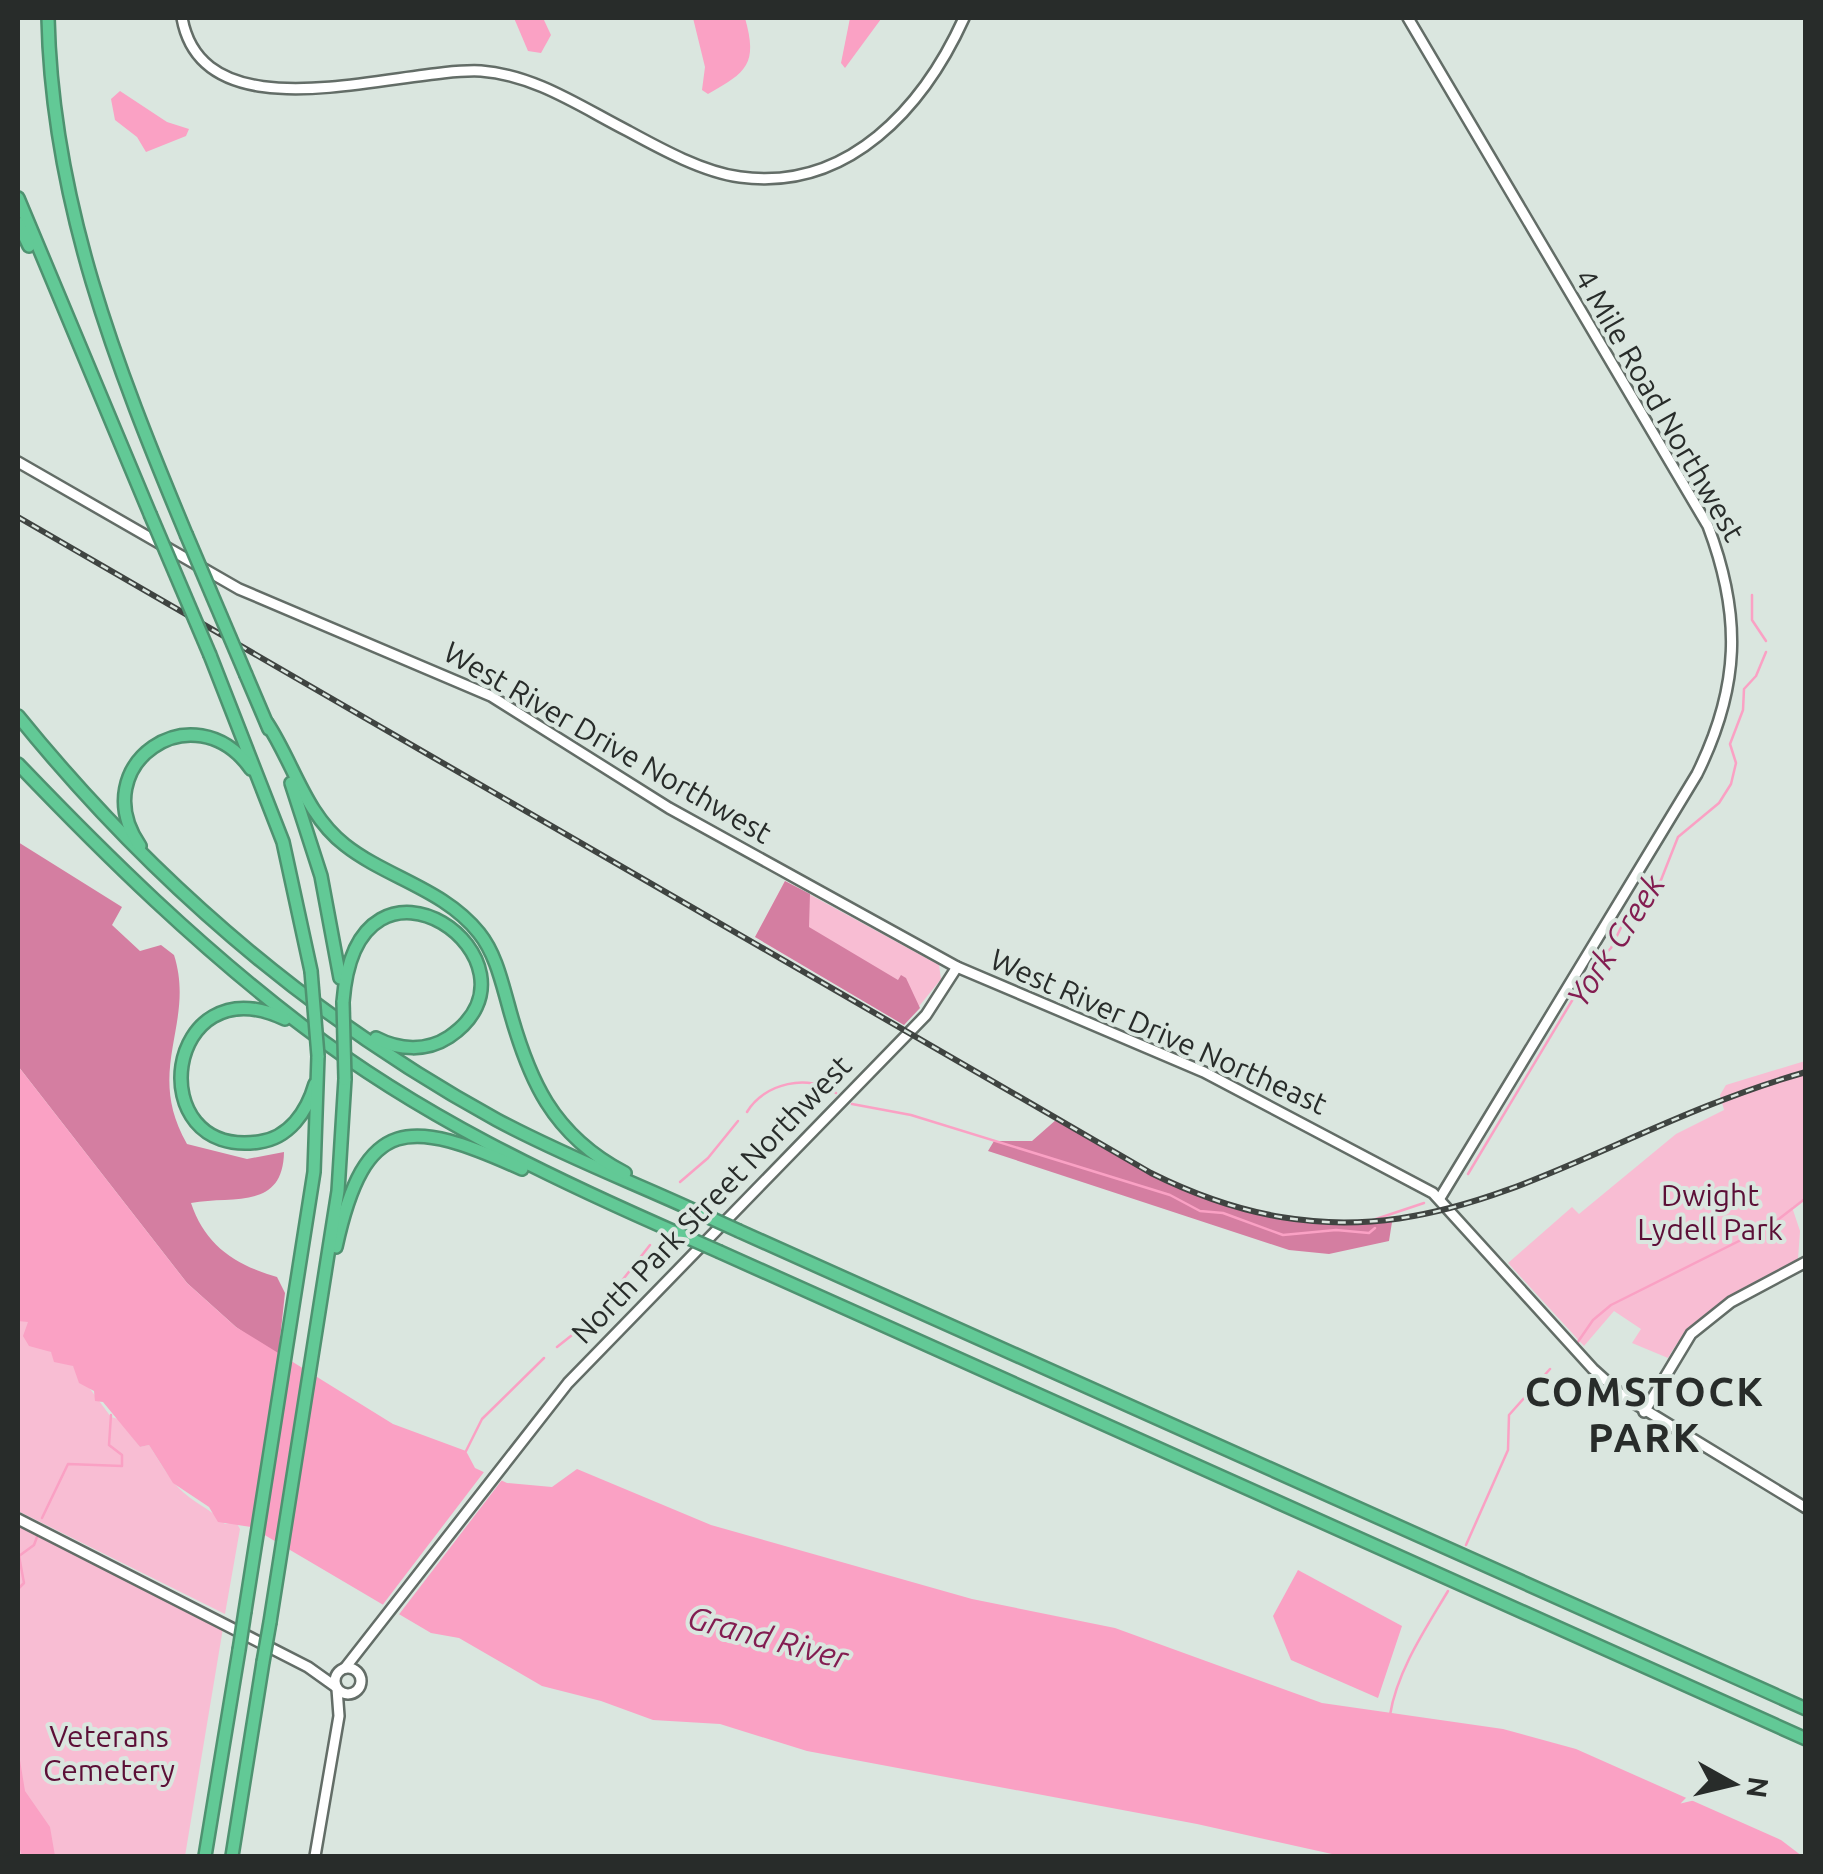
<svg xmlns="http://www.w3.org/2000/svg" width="1823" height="1874" font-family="Ubuntu,sans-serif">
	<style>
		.green { fill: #f8bdd3 }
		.forest { fill: #d47ea1 }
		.water { fill: #faa1c4 }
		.pier { fill: #dae6df }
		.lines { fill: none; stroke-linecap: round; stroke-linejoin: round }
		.stream { stroke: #faa1c4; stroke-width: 2.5 }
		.secondary-casing { stroke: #636d67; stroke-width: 14 }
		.highway-casing { stroke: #4e9270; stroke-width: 16 }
		.secondary { stroke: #fff; stroke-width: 9 }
		.highway { stroke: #62c996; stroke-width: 11 }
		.rail-casing { stroke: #3f4441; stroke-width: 6 }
		.rail { stroke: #dae6df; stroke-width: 2.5; stroke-dasharray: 8; stroke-linecap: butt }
		.highway-bridge-casing { stroke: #4e9270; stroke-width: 16; stroke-linecap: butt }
		.highway-bridge { stroke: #62c996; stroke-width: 11 }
		.labels { text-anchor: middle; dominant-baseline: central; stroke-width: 8; stroke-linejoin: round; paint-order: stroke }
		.street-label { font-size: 30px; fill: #282c2a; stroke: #dae6df }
		.park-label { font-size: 30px; fill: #5c0f37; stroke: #dae6df }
		.water-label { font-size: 32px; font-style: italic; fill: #831d51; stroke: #dae6df }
		.district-label { font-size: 40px; font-weight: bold; letter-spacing: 2.5px; fill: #282c2a; stroke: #dae6df }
	</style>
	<rect width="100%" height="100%" fill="#dae6df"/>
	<g class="green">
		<polygon points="785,881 939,965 941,979 904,1025 755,937"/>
		<path d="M1805,1061V1199L1792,1207L1800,1231L1798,1259C1749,1285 1696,1308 1668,1358L1632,1343L1641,1329L1614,1311L1584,1346L1508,1263L1572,1207L1579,1214L1676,1134L1724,1110L1720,1095L1726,1085Z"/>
		<path d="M18,1321H28L41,1346L73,1366L111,1417L118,1419L140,1447L149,1445C160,1462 169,1480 184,1493C198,1505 212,1510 225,1524L236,1522L240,1529L225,1614L18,1511Z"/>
		<polygon points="21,1523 223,1628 185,1856 18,1856 18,1524"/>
	</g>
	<g class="forest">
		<path d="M18,842L122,907L112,925L140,951L161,945L174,955C196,1024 144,1069 187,1144L247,1159L284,1152C283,1211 232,1195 191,1203C205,1245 235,1265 277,1277L285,1293L278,1357L236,1327L187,1283L18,1066Z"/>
		<polygon points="785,881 810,894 809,927 898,980 901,975 906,978 920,1008 904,1025 755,937"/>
		<path d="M1057,1119C1168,1183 1259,1237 1392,1222L1389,1241L1329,1254L1289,1250L988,1151L994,1141H1032Z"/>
	</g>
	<g class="water">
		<polygon points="514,18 543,18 551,35 541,53 528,51"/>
		<path d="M693,18H745C758,64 747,72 708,94L702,90L705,67Z"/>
		<polygon points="850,18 881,19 845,68 841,63"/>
		<polygon points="120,91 167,122 189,129 186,136 146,152 137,137 115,120 111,99"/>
		<polygon points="18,1066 187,1283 236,1327 393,1424 466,1451 475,1468 507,1483 552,1487 577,1469 711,1525 972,1599 1115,1628 1322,1703 1503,1729 1576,1749 1781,1840 1802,1856 1341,1856 1197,1824 807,1751 720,1724 653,1720 601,1701 542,1686 459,1638 431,1633 251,1527 218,1522 209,1507 173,1483 149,1445 140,1447 103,1402 95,1401 94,1391 79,1383 73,1366 54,1362 51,1352 29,1346 23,1336 28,1322 18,1321"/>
		<polygon points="1298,1570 1402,1626 1378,1698 1291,1660 1273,1616"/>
		<polygon points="18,1748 25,1791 50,1827 55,1856 22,1856 18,1843"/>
	</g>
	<polygon class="pier" points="487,1468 505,1476 397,1617 381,1607"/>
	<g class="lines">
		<g class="stream">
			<polyline points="1752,595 1752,620 1766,641"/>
			<polyline points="852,1104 911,1115 1170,1195 1200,1211 1223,1213 1283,1235 1336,1230 1369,1233 1375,1228"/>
			<path d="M747,1112C764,1083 809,1073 836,1093"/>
			<polyline points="1468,1174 1591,969 1611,948 1633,903 1649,896 1661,880 1678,837 1719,803 1731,784 1736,763 1730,744 1743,710 1744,689 1756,676 1766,652"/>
			<polyline points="680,1182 708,1158 738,1121"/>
			<polyline points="1376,1219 1424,1203"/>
			<polyline points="1575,1346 1593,1320 1611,1305 1771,1225 1806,1198"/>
			<polyline points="557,1347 591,1320 650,1245"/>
			<polyline points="466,1451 482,1419 544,1358"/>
			<polyline points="42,1518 68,1464 122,1466 122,1455 109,1445 111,1415"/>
			<polyline points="1466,1545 1508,1450 1509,1415 1550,1369"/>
			<polyline points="18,1589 24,1583 19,1556 34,1545 37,1537"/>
			<path d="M1390,1715C1397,1671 1426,1628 1448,1591"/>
		</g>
		<defs>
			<g id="secondary">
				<path d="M182,18C204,139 400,67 481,71C535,75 581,107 628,131C661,149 703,172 740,177C849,192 924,106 964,18"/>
				<path d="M1408,18L1708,526C1742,616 1740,687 1697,774L1440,1198"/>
				<polyline points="18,462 239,589 491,696 669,808 957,967 1204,1072 1433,1193 1593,1369 1624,1397 1806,1508"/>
				<polyline points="1644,1412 1691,1334 1731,1302 1806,1262"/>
				<polyline points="18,1519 308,1667 336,1687"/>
				<circle cx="348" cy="1681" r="13"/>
				<polyline points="345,1668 568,1383 926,1015 957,967"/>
				<polyline points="315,1856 339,1716 337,1689"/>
			</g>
			<g id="highway">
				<path d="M48,18C52,202 116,366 186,534"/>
				<polyline points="18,198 150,514"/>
				<polyline points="18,223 29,246"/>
				<polyline points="210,655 283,842 311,971"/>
				<polyline points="246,675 269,729"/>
				<path d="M18,716C151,880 311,1018 497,1120C564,1156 635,1183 704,1215"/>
				<path d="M267,723C294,764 305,814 345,845C387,878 444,889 479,933C495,953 501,979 508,1004C528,1079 552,1135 625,1173"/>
				<path d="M18,764C108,858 199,947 304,1027C419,1115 551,1178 684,1236"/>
				<polyline points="291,783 321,876 340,978"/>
				<path d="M140,846C84,765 194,689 251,769"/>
				<path d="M343,1002C357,818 558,963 449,1037C426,1052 399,1050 376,1038"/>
				<path d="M285,1019C164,962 140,1159 259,1142C289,1138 307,1112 315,1084"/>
				<polyline points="739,1231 1806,1709"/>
				<path d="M336,1247C365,1114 409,1118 522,1169"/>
				<polyline points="720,1252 1806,1739"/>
				<polyline points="245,1611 314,1172 318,1056"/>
				<polyline points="270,1622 338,1191 345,1079"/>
				<polyline points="205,1856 239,1650"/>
				<polyline points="232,1856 263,1662"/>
			</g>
		</defs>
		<use href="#secondary" class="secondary-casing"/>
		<use href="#highway" class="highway-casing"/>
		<use href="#secondary" class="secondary"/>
		<use href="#highway" class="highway"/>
		<defs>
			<path id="rail" d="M18,517L1151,1173C1414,1304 1562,1141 1806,1072"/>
		</defs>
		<use href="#rail" class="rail-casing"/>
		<use href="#rail" class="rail"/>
		<defs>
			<g id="highway-bridge">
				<polyline points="150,514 210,655"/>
				<polyline points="186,534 246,675"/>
				<polyline points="311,971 318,1056"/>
				<polyline points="343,1002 345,1079"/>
				<polyline points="704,1215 739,1231"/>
				<polyline points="684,1236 720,1252"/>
				<polyline points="239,1650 245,1611"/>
				<polyline points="263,1662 270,1622"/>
			</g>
		</defs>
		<use href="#highway-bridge" class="highway-bridge-casing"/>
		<use href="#highway-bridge" class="highway-bridge"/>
	</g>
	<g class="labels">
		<g class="street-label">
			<text transform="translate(1660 405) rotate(60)">4 Mile Road Northwest</text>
			<text transform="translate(608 742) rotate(30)">West River Drive Northwest</text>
			<text transform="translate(1159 1031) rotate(24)">West River Drive Northeast</text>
			<text transform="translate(711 1199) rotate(-46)">North Park Street Northwest</text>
		</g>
		<g class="park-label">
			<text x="1710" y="1195">Dwight<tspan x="1710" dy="34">Lydell Park</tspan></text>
			<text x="109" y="1736">Veterans<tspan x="109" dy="34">Cemetery</tspan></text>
		</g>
		<g class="water-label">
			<text transform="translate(1615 940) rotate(-57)">York Creek</text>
			<text transform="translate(768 1637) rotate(15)">Grand River</text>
		</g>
		<g class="district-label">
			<text x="1645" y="1391">COMSTOCK<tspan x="1645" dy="46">PARK</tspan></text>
		</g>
	</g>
	<rect width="1823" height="1874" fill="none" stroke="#282c2a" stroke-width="40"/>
	<g transform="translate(1733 1784) rotate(98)" stroke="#dae6df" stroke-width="8" paint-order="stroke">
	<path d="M0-8L18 38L0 25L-18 38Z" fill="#282c2a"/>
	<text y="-15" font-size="28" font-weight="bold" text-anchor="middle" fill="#282c2a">N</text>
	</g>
</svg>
